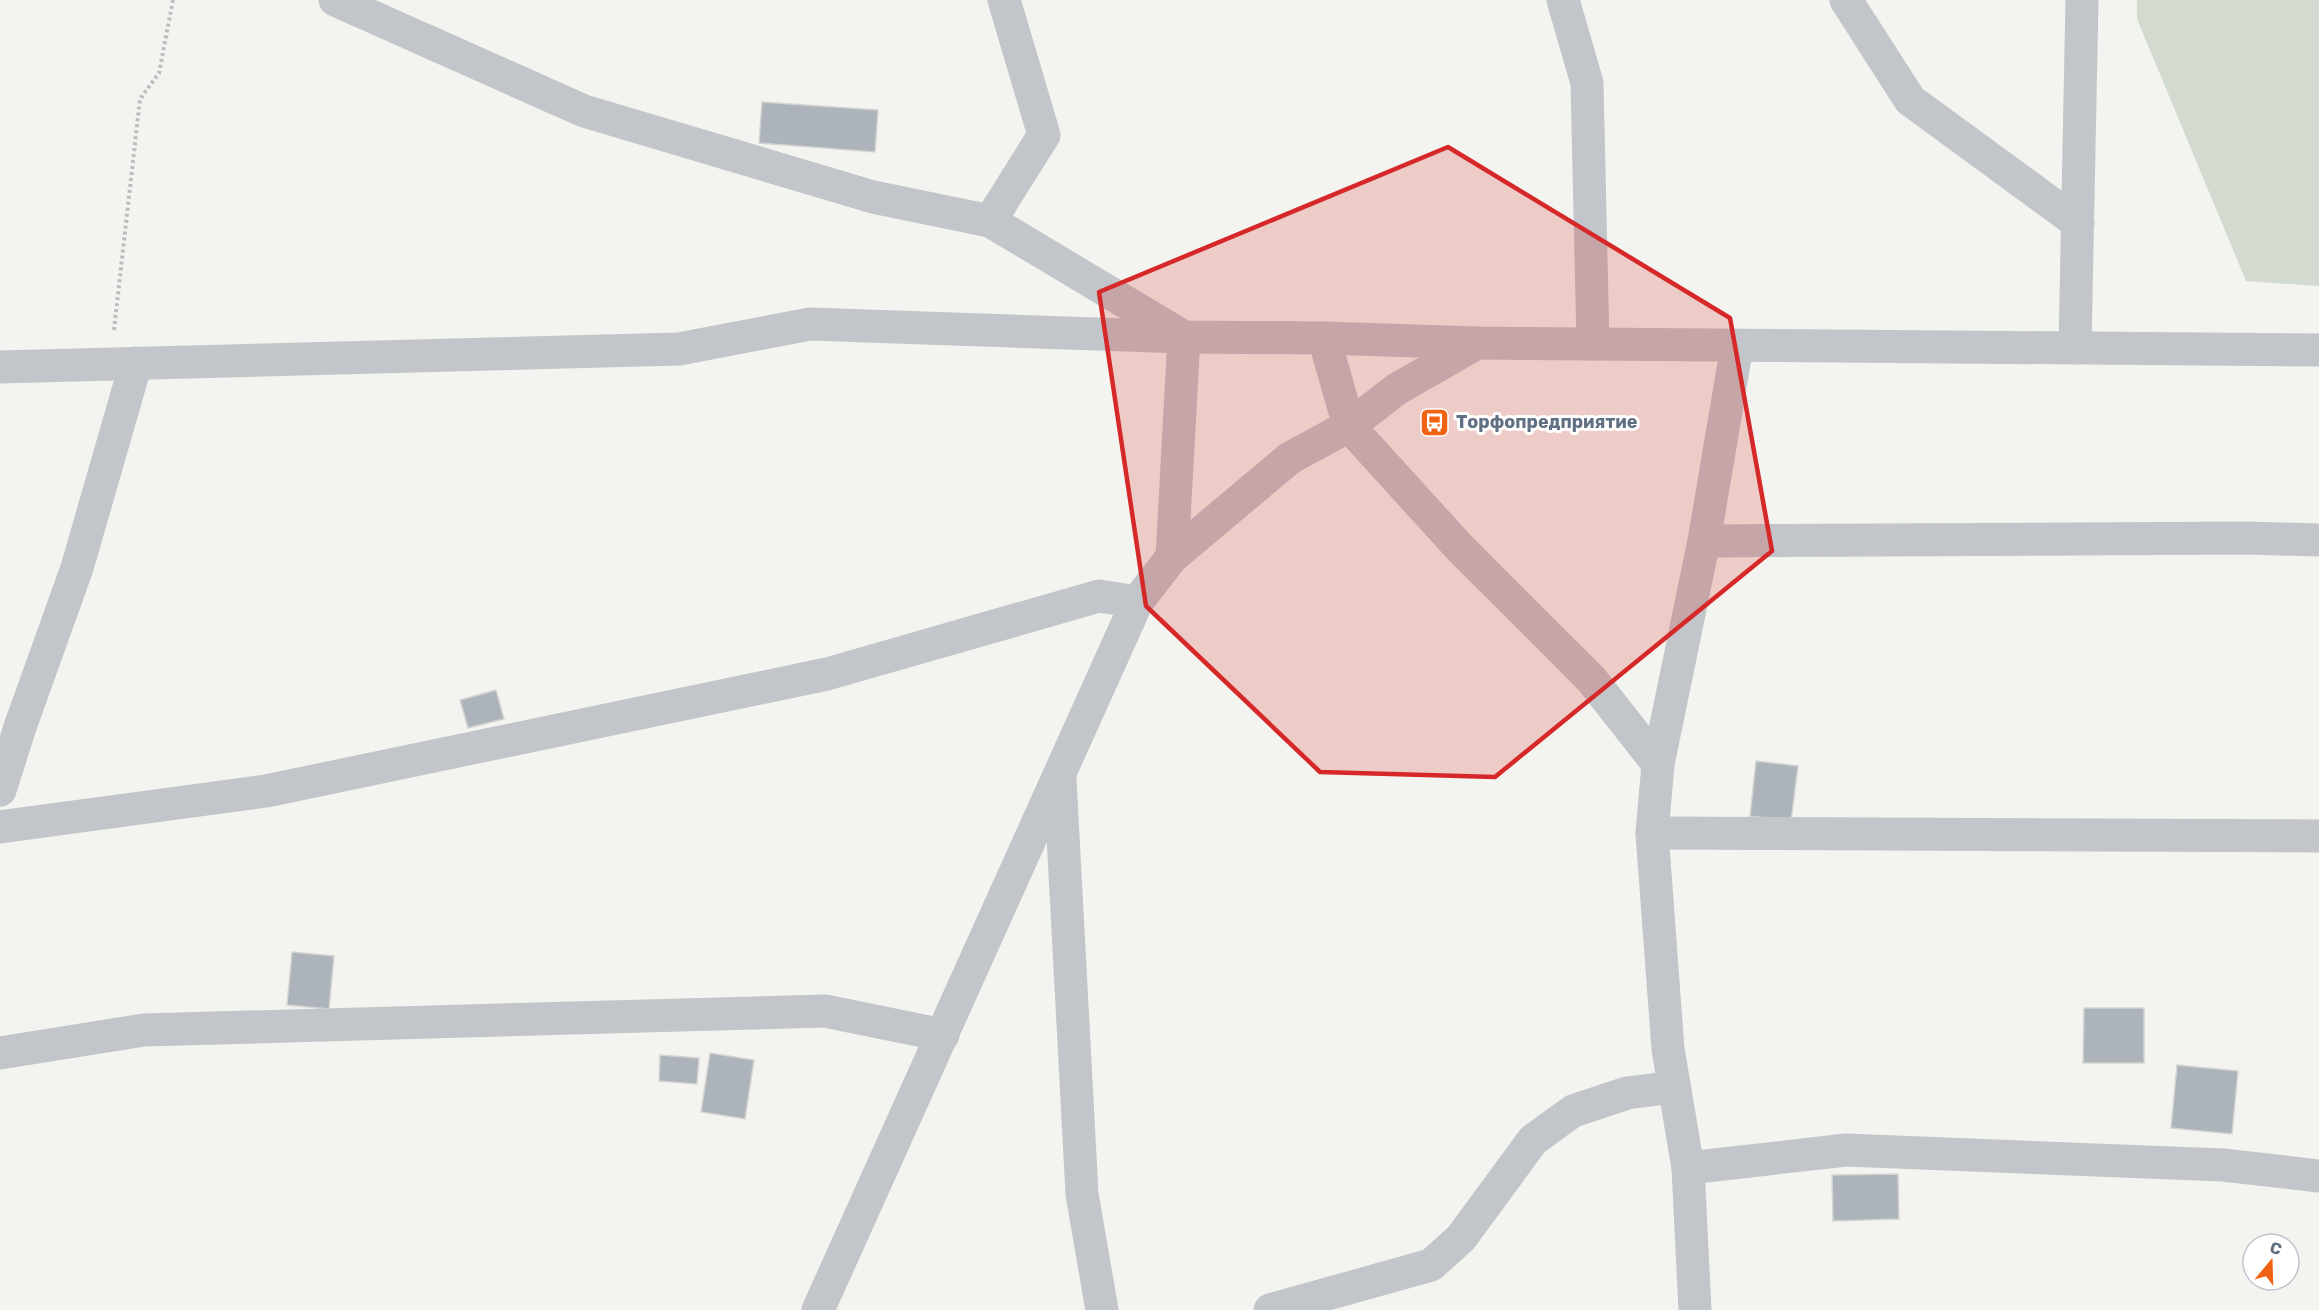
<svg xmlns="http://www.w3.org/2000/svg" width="2319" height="1310" font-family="Rubik,sans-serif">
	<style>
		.green { fill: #d3dbd0 }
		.building { fill: #adb3ba; stroke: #d4d5d2; stroke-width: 1.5 }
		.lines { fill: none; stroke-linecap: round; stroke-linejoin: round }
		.path { stroke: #bcbdc0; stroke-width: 4; stroke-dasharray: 3 3; stroke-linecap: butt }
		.minor { stroke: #c2c5c9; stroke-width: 33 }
		.marked { fill: #d62828; fill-opacity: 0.2; stroke: #d62828; stroke-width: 4.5; stroke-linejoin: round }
		.labels { text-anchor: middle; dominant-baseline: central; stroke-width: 6; stroke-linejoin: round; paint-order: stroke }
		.poi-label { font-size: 18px; font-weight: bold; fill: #606f82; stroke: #fff; text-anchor: start }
	</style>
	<rect width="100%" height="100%" fill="#f3f4ef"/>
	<polygon class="green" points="2137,0 2319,0 2319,286 2246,281 2137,19"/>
	<g class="building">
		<polygon points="762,102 878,110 875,152 759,143"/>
		<polygon points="496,690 504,719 468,728 460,700"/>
		<polygon points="1756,761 1798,766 1791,821 1750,816"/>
		<polygon points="292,952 334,956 329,1009 287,1005"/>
		<polygon points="2084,1008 2144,1008 2144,1063 2083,1063"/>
		<polygon points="710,1053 754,1060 745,1119 701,1112"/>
		<polygon points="660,1055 699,1058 697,1084 659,1081"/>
		<polygon points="2177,1065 2238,1071 2232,1134 2171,1128"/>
		<polygon points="1898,1174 1899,1219 1833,1221 1832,1175"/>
	</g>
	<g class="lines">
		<polyline class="path" points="114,330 140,99 159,73 173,0"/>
		<g class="minor">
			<polyline points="335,0 584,111 873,197 990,221 1184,337 1172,557"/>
			<polyline points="1563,0 1587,83 1593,344"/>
			<polyline points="1846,0 1910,100 2078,223"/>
			<polyline points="990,221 1044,135 1004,0"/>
			<polyline points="1324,338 1349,426 1459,547 1592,680 1658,764 1652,833 1668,1049 1688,1168 1695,1310"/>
			<polyline points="2075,348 2082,0"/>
			<polyline points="0,367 679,349 810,324 1184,337 1324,338 1477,343 2319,350"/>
			<polyline points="1704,541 2247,538 2319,540"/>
			<polyline points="1658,764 1704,541 1737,346"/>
			<polyline points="1060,779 1082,1194 1102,1310"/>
			<polyline points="0,790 20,727 77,568 136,363"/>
			<polyline points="0,827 266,791 827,674 1099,596 1137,602"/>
			<polyline points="1652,833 2319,836"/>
			<polyline points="0,1053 144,1030 825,1011 943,1035"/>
			<polyline points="1688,1168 1846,1150 2223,1165 2319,1176"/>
			<polyline points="818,1310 1137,602 1172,557 1290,458 1349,426 1397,389 1477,343"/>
			<polyline points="1270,1310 1431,1265 1461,1238 1533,1140 1573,1111 1627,1093 1674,1087"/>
		</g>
	</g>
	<path class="marked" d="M1448,147L1730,318L1772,551L1495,777L1320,772L1146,606L1099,292Z"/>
	<defs>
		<symbol id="bus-square" viewBox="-11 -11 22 22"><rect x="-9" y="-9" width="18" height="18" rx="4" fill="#f06313" stroke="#fff"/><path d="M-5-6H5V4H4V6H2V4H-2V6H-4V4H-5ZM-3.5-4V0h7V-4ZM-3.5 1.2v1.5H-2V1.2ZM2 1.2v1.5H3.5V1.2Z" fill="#fff"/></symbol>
	</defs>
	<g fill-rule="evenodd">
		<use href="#bus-square" x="1418" y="406" width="33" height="33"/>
	</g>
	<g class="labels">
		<g class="poi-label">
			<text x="1456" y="422">Торфопредприятие</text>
		</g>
	</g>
	<g transform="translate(2271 1262) rotate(19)"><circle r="28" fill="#ffffff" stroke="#bfc5cd" stroke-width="1.5"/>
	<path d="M0-4.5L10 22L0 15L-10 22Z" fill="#f06313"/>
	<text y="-9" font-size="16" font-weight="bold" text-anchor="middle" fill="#606f82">С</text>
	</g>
</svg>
